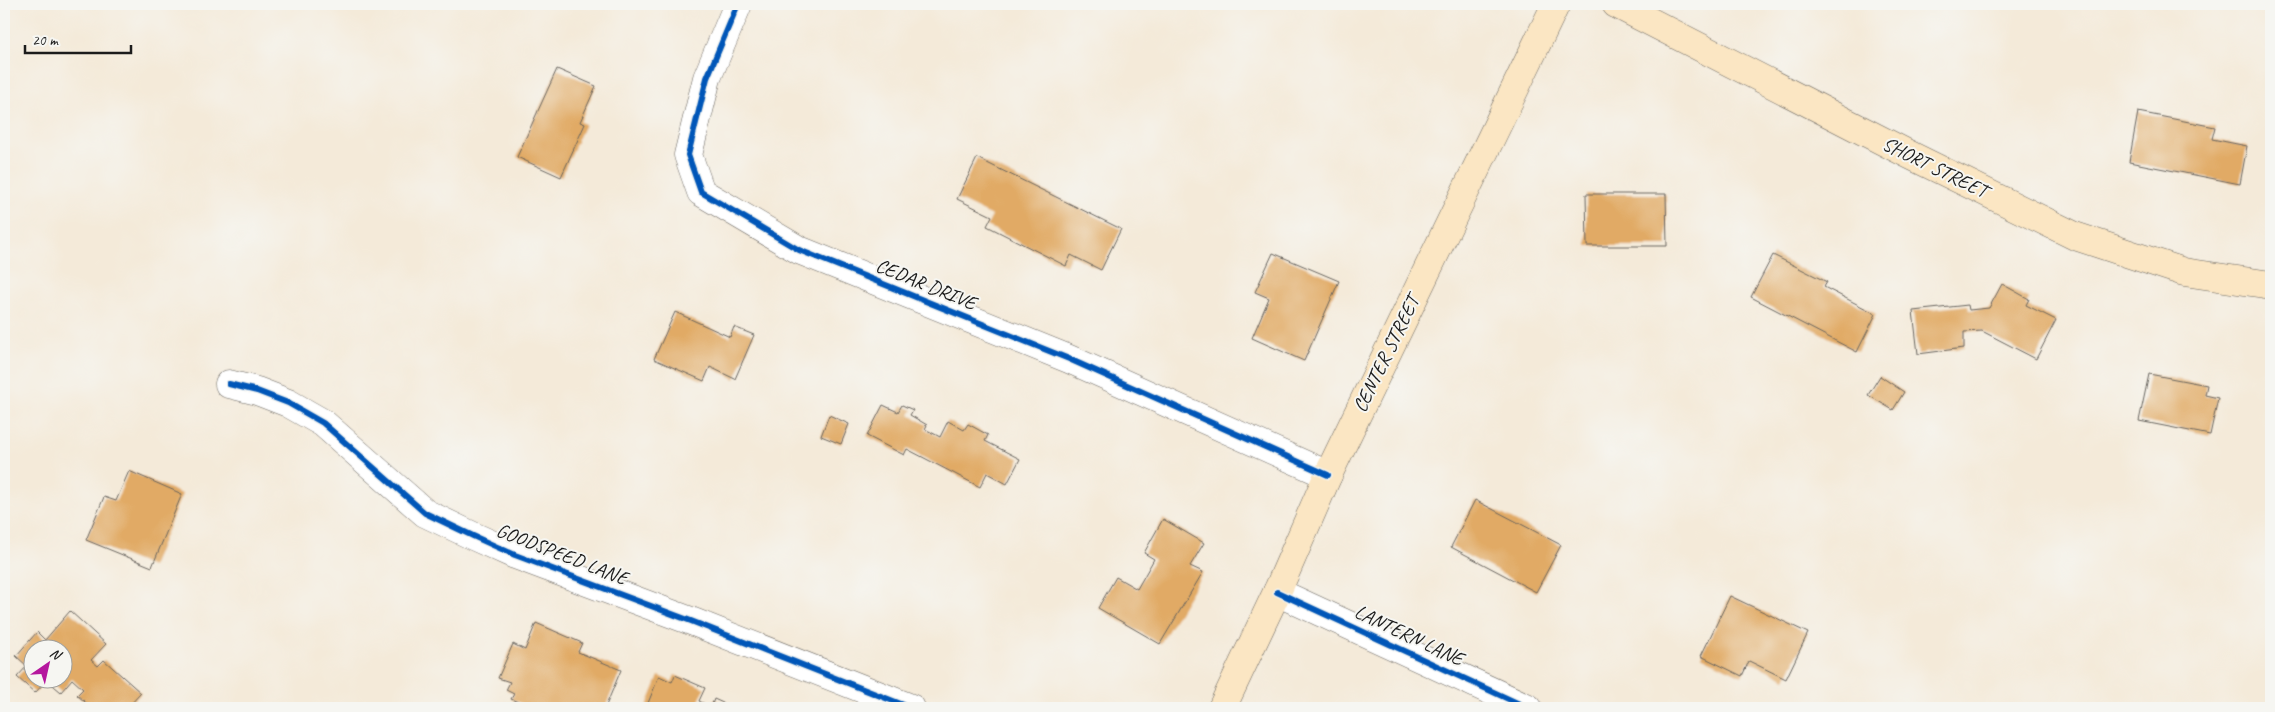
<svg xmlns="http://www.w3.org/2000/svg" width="2275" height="712" font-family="Caveat,sans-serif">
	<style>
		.building { fill: #e1aa65; fill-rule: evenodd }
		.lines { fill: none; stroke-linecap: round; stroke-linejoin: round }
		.street-casing { stroke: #68645e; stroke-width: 29 }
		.secondary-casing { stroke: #68645e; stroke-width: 29 }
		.street { stroke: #fff; stroke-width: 28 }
		.secondary { stroke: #fbe6c3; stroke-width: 28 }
		.cycleway-casing { stroke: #f6f6f2; stroke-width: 9 }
		.cycleway { stroke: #0057b8; stroke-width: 6 }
		.labels { text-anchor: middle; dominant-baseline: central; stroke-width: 4; stroke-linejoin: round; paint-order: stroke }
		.street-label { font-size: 20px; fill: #1c1c1c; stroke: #f6f6f2 }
	</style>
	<rect width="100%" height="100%" fill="#f6f6f2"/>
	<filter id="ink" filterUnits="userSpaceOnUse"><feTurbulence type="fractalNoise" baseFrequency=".02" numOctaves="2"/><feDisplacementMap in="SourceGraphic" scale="10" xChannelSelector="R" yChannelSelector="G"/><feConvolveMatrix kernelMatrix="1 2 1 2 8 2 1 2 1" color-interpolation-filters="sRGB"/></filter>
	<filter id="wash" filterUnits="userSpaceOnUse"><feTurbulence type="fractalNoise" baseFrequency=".0096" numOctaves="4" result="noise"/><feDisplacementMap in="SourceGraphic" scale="20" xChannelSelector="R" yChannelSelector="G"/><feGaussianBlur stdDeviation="1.12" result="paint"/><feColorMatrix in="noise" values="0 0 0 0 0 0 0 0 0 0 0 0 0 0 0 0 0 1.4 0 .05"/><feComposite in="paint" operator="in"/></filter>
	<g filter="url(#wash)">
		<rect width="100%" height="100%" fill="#f4ead9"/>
		<g id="blocks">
			<g class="building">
				<polygon points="557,69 596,86 580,122 585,124 561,177 517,157"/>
				<polygon points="2138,112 2215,127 2212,139 2247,146 2240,184 2129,162"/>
				<polygon points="977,158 1121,229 1101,270 1071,255 1066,266 987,226 992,216 957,199"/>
				<polygon points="1586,194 1666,194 1667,246 1587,246"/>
				<polygon points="1273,253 1339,281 1304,361 1252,338 1269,298 1255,292"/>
				<polygon points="1773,255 1827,282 1824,287 1876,314 1857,352 1751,297"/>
				<polygon points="2002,284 2029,299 2026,305 2056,320 2036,359 1982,331 1964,332 1964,348 1918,354 1913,311 1968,305 1969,310 1989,308"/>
				<polygon points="675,312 730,337 734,327 754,335 735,379 710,367 704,381 654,359"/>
				<polygon points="2149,374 2207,385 2205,395 2218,398 2210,435 2139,421"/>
				<polygon points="1880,376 1904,392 1893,410 1868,395"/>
				<polygon points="883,405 898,412 902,405 913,410 910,415 927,425 925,429 940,437 948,421 964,430 968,424 988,435 985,441 1020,459 1007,484 987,473 980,487 907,449 904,455 867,436"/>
				<polygon points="829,415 849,424 841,444 821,436"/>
				<polygon points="129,471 182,494 152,567 86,540 104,497 116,501"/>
				<polygon points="1475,500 1561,545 1536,592 1451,547"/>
				<polygon points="1163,519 1204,543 1190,566 1203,572 1160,644 1098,608 1116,577 1137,589 1154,559 1144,553"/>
				<polygon points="1730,596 1808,633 1786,679 1749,661 1742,676 1701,656"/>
				<path d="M70,611L106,644L91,660L98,666L104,660L141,693L127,708H92L77,695L83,689L72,679L61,692L47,680L35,693L17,677L27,666L16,656L37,632L45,640ZM32,650H62V680H32Z"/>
				<polygon points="536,623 582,643 578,652 621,670 605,708 532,708 511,699 514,694 506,690 510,682 498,678 513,644 525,650"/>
				<polygon points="675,675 705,688 699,701 711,707 714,699 734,708 646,708 659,676 672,682"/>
			</g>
		</g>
	</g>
	<g filter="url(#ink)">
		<use href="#blocks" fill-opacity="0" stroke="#68645e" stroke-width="1"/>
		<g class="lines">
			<defs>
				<g id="street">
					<polyline points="738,4 707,78 688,155 701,192 799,250 1069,359 1328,475"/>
					<polyline points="229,384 257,391 288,403 323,423 425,513 473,536 515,555 691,621 911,708"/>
					<polyline points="1277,592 1528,708"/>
				</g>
				<g id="secondary">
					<polyline points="1616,4 1910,155 2075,236 2184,272 2271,285"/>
					<polyline points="1222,708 1277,592 1328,475 1556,4"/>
				</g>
			</defs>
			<use href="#street" class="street-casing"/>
			<use href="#secondary" class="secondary-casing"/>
			<use href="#street" class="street"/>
			<use href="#secondary" class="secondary"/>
			<defs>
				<g id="cycleway">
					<polyline points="738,4 707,78 688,155 701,192 799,250 1069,359 1328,475"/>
					<polyline points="229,384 257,391 288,403 323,423 425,513 473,536 515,555 691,621 911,708"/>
					<polyline points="1277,592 1528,708"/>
				</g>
			</defs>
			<use href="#cycleway" class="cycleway-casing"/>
			<use href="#cycleway" class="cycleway"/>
		</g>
	</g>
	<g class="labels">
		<g class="street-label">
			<text transform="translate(1935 167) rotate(26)">SHORT STREET</text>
			<text transform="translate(926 284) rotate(22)">CEDAR DRIVE</text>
			<text transform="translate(1386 354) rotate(-64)">CENTER STREET</text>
			<text transform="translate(562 554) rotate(21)">GOODSPEED LANE</text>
			<text transform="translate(1409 635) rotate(25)">LANTERN LANE</text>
		</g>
	</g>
	<rect width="2275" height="712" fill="none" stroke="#f6f6f2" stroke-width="20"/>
	<g transform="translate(48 664) rotate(34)"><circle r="24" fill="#f6f6f2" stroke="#9f9f9c"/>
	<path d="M0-4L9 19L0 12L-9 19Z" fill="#b5179e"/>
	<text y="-8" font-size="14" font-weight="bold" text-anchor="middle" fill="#1c1c1c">N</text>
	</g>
	<path d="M25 45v8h106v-8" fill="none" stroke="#1c1c1c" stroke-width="2.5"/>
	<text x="32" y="45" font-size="15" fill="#1c1c1c" stroke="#f6f6f2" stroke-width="4" paint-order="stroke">20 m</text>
</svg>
